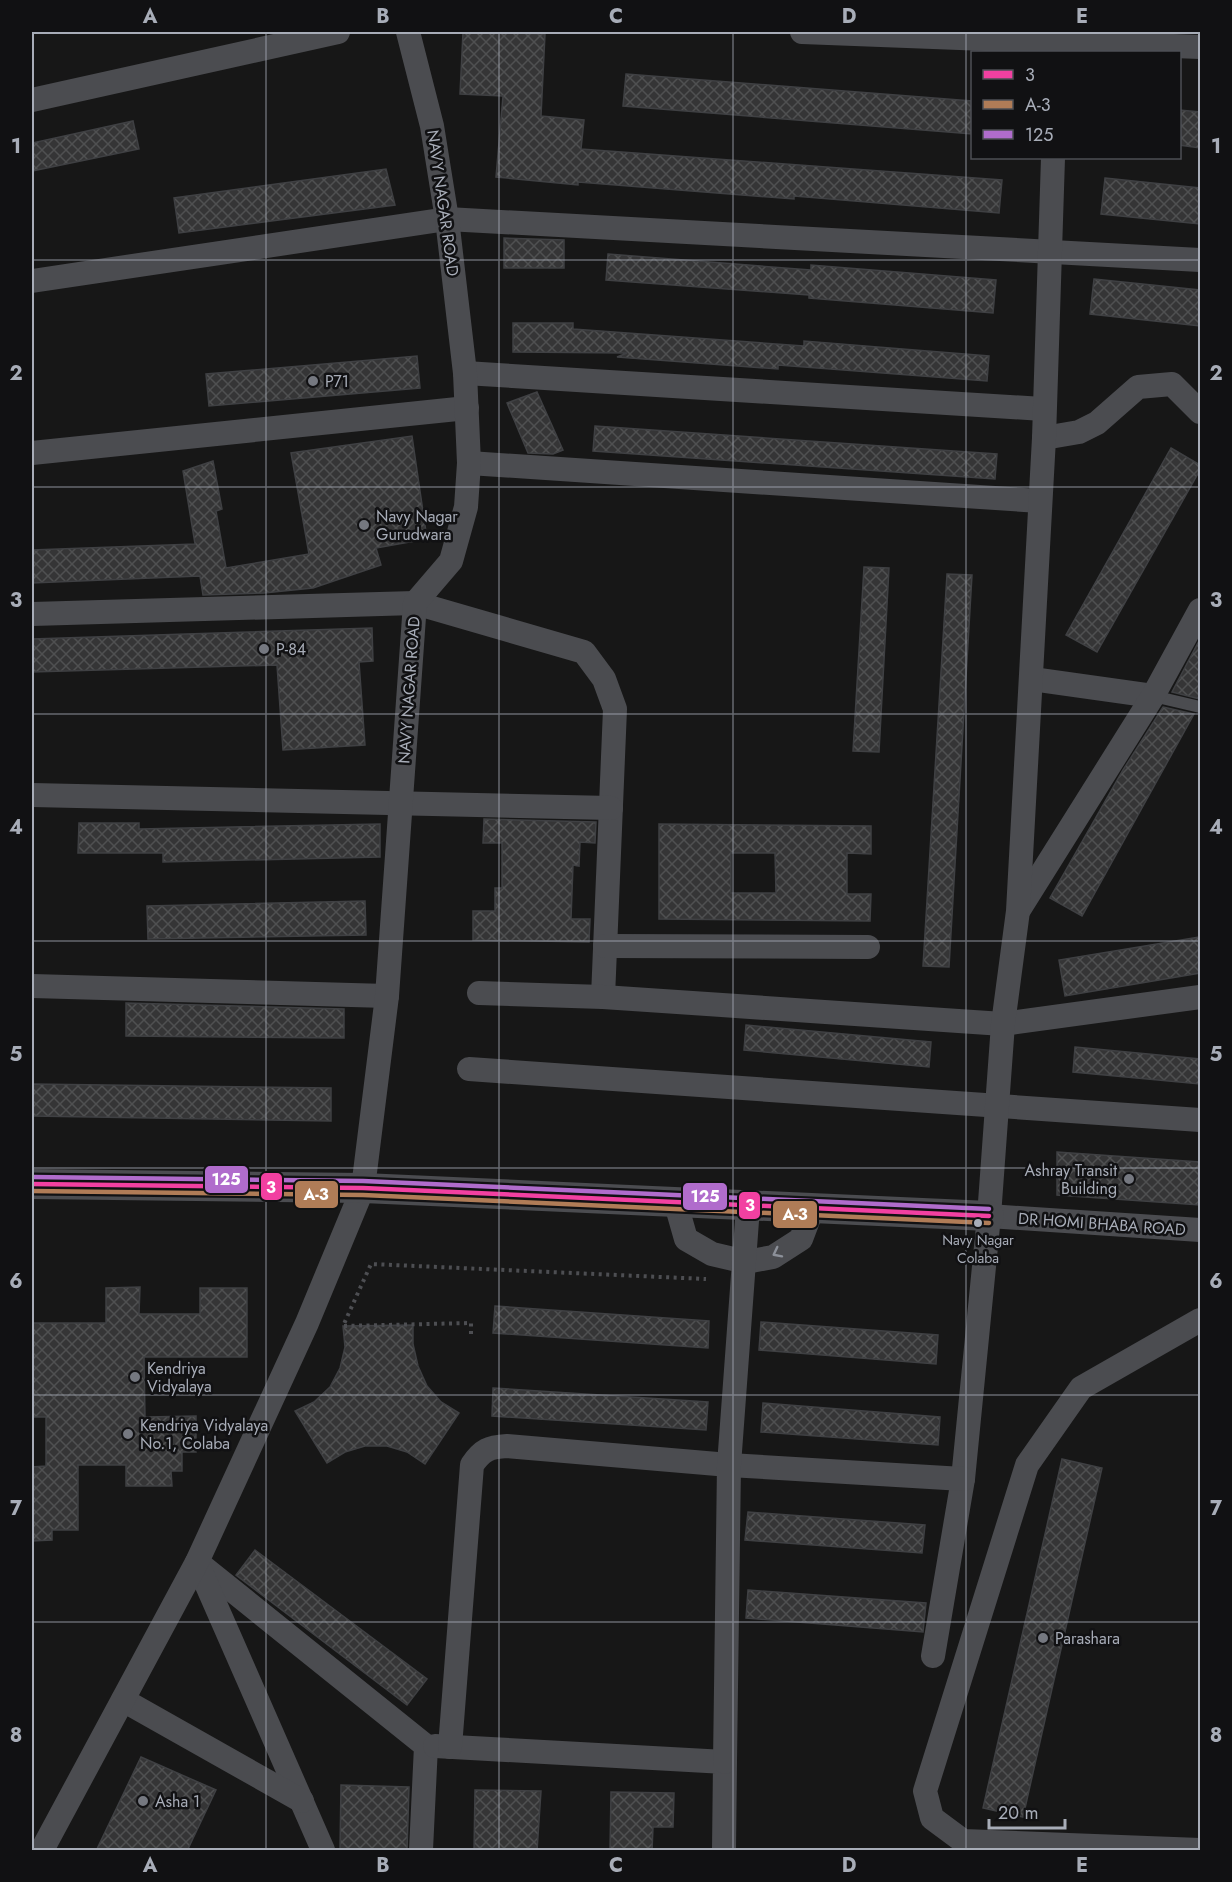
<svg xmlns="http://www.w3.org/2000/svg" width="1232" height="1882" font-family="Jost,sans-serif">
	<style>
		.building { fill: url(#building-cross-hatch); stroke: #3f4043; stroke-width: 1.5; fill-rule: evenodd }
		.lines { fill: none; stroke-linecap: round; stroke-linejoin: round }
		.path { stroke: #4d4e52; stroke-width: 4; stroke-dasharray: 3 4.5; stroke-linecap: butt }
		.service { stroke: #4b4c50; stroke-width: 12 }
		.minor { stroke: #4b4c50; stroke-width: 24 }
		.tertiary { stroke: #4b4c50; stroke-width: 30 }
		.bus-1-casing { stroke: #111113; stroke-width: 9 }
		.bus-2-casing { stroke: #111113; stroke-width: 9 }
		.bus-3-casing { stroke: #111113; stroke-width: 9 }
		.bus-1 { stroke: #f240a1; stroke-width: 4.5 }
		.bus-2 { stroke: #b07c57; stroke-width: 4.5 }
		.bus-3 { stroke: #b06ccc; stroke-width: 4.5 }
		.oneway { stroke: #8c9099 }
		.grid { fill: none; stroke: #a8adb8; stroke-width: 1.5; stroke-opacity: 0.55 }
		.poi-dot { fill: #757880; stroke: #111113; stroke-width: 2 }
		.bus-dot { fill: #a8adb8; stroke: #111113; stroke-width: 2 }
		.labels { text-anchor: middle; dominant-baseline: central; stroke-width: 5; stroke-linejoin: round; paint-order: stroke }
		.bus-label { font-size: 14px; fill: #a8adb8; stroke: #111113 }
		.street-label { font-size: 16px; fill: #a8adb8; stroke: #111113 }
		.poi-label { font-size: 16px; fill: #a8adb8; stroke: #111113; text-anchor: start }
		.line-badge { stroke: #111113; stroke-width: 2 }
		.badge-label { font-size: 16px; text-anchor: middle; font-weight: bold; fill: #fff }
		.neatline { fill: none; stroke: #a8adb8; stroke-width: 2 }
		.grid-label { font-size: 20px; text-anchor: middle; font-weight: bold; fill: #a8adb8 }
	</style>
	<defs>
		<pattern id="building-cross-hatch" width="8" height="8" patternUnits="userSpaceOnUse" patternTransform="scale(1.5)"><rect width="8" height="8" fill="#353536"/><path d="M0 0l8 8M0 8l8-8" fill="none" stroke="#4f5051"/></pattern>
	</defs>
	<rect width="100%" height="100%" fill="#171717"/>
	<g class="building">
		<polygon points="463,32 545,34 541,116 584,120 581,149 1002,180 999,213 794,196 794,199 578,182 578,185 496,177 503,96 460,94"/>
		<polygon points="626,74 972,101 972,134 623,106"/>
		<polygon points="1179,110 1200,112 1200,148 1179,145"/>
		<polygon points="133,121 139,149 32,171 32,143"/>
		<polygon points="386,169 395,205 179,233 174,198"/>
		<polygon points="1105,178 1200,188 1200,224 1101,214"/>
		<polygon points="504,238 564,240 564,268 504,268"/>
		<polygon points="608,254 811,270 811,265 996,280 993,313 809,298 809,295 606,280"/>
		<polygon points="1094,279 1200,290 1200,326 1090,314"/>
		<polygon points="513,323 573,323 573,329 804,346 804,341 989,356 987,381 778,365 778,369 617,357 627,353 513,352"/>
		<polygon points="417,356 420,388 209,406 206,374"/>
		<polygon points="537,392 563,450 553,454 528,453 507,403"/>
		<polygon points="595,426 997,454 995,479 593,451"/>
		<polygon points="412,436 427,539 376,548 381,565 313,588 264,593 203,595 200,576 32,583 32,550 195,544 183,471 213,461 222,509 216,511 226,568 309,554 291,453"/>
		<polygon points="1171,448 1200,465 1200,470 1097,652 1066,635"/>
		<polygon points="864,567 889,568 879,752 853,751"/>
		<polygon points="947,574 972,575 949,967 923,966"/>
		<polygon points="372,628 373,661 359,662 365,745 283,750 277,665 32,672 32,639"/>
		<polygon points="1200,639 1200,699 1172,692"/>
		<polygon points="1163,707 1194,714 1082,916 1050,898 1123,770"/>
		<polygon points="484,819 596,822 595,843 580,842 579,866 573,865 571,919 590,919 589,942 473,940 473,911 495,911 495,888 502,888 502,843 483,843"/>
		<polygon points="79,823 139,823 139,829 380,824 380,857 163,862 163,853 78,853"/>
		<path d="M659,824L871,826V854L847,853V894H871L870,921L659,919ZM731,853H775L776,893H731Z"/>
		<polygon points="365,901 366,935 148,939 147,906"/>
		<polygon points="1200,937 1200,973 1065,996 1059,960"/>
		<polygon points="126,1003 344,1009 344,1038 126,1036"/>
		<polygon points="746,1025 931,1042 929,1067 744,1050"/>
		<polygon points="1075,1047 1200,1059 1200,1084 1073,1072"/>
		<polygon points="32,1084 331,1088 331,1121 32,1116"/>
		<polygon points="1057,1152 1200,1162 1200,1205 1057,1195"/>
		<polygon points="140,1287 139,1314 200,1314 200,1288 247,1288 247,1357 144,1357 145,1417 196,1416 196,1452 182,1452 182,1471 171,1471 172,1486 126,1486 126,1465 78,1465 78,1530 52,1530 52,1540 32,1541 32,1467 46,1466 46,1417 32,1417 32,1323 106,1323 106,1288"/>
		<polygon points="495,1306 709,1321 708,1348 493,1333"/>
		<polygon points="761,1322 938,1335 936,1364 759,1350"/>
		<polygon points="413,1325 413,1344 418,1366 427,1386 441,1402 459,1413 425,1464 407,1452 387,1446 365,1446 345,1452 327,1463 295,1411 314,1402 330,1387 340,1368 345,1347 343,1326"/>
		<polygon points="493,1388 708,1402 706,1430 492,1416"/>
		<polygon points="763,1403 940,1417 938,1445 761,1432"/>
		<polygon points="1062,1459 1102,1468 1023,1817 983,1808"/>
		<polygon points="748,1512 925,1525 922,1553 745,1540"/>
		<polygon points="255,1550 427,1679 407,1705 236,1575"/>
		<polygon points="748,1590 926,1603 923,1632 746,1618"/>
		<polygon points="141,1757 216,1790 187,1851 96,1851"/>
		<polygon points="341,1785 409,1787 407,1851 340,1851"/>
		<polygon points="475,1790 541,1791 537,1851 474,1851"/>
		<polygon points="611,1792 674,1793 673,1827 653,1827 652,1851 610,1851"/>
	</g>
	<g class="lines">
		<polyline class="path" points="471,1334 471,1323 343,1326 371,1264 706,1279"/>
		<polyline class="service" points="1153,696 1200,707"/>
		<g class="minor">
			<polyline points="802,32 1200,47"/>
			<polyline points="32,100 338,32"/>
			<polyline points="32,281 447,219 1200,260"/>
			<polyline points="465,373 1043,409"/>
			<polyline points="1044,438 1079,432 1097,423 1138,387 1172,384 1200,412"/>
			<polyline points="32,453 467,408"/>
			<polyline points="469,463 1040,501"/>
			<polyline points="32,614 415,603 584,652 604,679 615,709 603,997"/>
			<polyline points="1032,679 1153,696"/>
			<polyline points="32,795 611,808"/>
			<polyline points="1020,908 1153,696 1200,610"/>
			<polyline points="605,946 868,947"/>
			<polyline points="32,986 387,996"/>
			<polyline points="479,993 603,997 1003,1024 1200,997"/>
			<polyline points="469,1069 1200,1120"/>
			<polyline points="676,1204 686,1239 712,1254 746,1262 773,1257 801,1239 812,1210"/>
			<polyline points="989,1216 1200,1230"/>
			<polyline points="1200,1320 1081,1388 1027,1465 925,1791 932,1818 963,1841 1200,1850"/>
			<polyline points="197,1562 426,1746 421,1850"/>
			<polyline points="198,1565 323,1850"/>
			<polyline points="933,1656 963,1479 989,1216 1003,1024 1018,911 1044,438 1053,158"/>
			<polyline points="123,1700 302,1801"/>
			<polyline points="435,1746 725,1762 724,1850"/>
			<path d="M450,1747L472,1465C482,1450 489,1447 507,1446L729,1465L963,1479"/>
			<polyline points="725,1762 729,1465 748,1207"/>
			<polyline points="42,1850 197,1562 307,1323 363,1188 387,996 415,603 451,561 466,507 469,463 465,373 447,219 432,126 408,32"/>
		</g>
		<polyline class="tertiary" points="32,1184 363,1188 989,1216"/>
		<defs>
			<polyline id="bus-1" points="32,1184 363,1188 989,1216"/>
			<polyline id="bus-2" points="32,1191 363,1195 989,1223"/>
			<polyline id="bus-3" points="32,1177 363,1181 989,1209"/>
		</defs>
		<use href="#bus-1" class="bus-1-casing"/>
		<use href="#bus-2" class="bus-2-casing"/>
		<use href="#bus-3" class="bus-3-casing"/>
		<use href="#bus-1" class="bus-1"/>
		<use href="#bus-2" class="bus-2"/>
		<use href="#bus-3" class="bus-3"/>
	</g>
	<defs><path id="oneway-chevron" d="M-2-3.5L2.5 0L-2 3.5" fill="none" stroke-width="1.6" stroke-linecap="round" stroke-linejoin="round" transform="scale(1.5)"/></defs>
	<use class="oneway" href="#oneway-chevron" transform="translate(777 1253) rotate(153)"/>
	<path class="grid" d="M266,32V1850M499,32V1850M733,32V1850M966,32V1850M32,260H1200M32,487H1200M32,714H1200M32,941H1200M32,1168H1200M32,1395H1200M32,1622H1200"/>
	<g class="poi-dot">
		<circle cx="313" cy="381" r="6"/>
		<circle cx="364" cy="525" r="6"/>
		<circle cx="264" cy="649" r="6"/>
		<circle cx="1129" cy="1179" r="6"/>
		<circle cx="135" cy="1377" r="6"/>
		<circle cx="128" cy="1434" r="6"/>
		<circle cx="1043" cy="1638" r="6"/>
		<circle cx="143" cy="1801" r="6"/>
	</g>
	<circle class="bus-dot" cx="978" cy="1223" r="5"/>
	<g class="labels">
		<g class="bus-label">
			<text x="978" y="1240">Navy Nagar<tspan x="978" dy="18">Colaba</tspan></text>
		</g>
		<g class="street-label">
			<text transform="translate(443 203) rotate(82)">NAVY NAGAR ROAD</text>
			<text transform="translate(409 690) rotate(-86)">NAVY NAGAR ROAD</text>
			<text transform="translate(1102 1224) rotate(4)">DR HOMI BHABA ROAD</text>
		</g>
		<g class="poi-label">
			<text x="325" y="381">P71</text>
			<text x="376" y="516">Navy Nagar<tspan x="376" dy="18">Gurudwara</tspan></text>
			<text x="276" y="649">P-84</text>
			<text x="1117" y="1170" text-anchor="end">Ashray Transit<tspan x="1117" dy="18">Building</tspan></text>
			<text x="147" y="1368">Kendriya<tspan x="147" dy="18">Vidyalaya</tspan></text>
			<text x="140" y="1425">Kendriya Vidyalaya<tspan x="140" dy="18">No.1, Colaba</tspan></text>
			<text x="1055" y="1638">Parashara</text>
			<text x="155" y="1801">Asha 1</text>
		</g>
	</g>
	<g class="line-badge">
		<rect x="204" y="1165" width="45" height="29" rx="6" fill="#b06ccc"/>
		<rect x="260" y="1172" width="23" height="29" rx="6" fill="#f240a1"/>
		<rect x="294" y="1180" width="45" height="29" rx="6" fill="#b07c57"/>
		<rect x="682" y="1182" width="46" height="29" rx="6" fill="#b06ccc"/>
		<rect x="738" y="1191" width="23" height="29" rx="6" fill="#f240a1"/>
		<rect x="772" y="1200" width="46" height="29" rx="6" fill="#b07c57"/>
	</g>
	<g class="badge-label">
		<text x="226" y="1185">125</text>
		<text x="271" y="1193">3</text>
		<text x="316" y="1200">A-3</text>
		<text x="705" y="1202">125</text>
		<text x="750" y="1211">3</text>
		<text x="795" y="1220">A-3</text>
	</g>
	<rect width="1232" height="1882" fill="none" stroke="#111113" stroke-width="66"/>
	<rect x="971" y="51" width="210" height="108" fill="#111113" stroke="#4d4f55" stroke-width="1.5"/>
	<rect x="983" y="70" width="30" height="9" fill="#f240a1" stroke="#4d4f55" stroke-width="1.5"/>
	<text x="1025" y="81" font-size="18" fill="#a8adb8">3</text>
	<rect x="983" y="100" width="30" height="9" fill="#b07c57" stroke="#4d4f55" stroke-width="1.5"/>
	<text x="1025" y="111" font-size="18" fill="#a8adb8">A-3</text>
	<rect x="983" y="130" width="30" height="9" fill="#b06ccc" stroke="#4d4f55" stroke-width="1.5"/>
	<text x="1025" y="141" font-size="18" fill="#a8adb8">125</text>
	<path d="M989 1819v9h76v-9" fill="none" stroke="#a8adb8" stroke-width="3"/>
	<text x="998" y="1819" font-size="18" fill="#a8adb8" stroke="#111113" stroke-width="4.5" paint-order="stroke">20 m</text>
	<rect x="33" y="33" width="1166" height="1816" class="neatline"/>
	<g class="grid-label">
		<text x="150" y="23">A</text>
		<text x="383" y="23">B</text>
		<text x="616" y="23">C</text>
		<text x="849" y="23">D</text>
		<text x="1082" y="23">E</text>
		<text x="16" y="153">1</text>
		<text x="1216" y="153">1</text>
		<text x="16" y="380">2</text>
		<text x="1216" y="380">2</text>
		<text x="16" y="607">3</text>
		<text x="1216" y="607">3</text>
		<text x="16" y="834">4</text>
		<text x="1216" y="834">4</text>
		<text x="16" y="1061">5</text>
		<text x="1216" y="1061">5</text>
		<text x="16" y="1288">6</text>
		<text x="1216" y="1288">6</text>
		<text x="16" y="1515">7</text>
		<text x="1216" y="1515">7</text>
		<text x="16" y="1742">8</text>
		<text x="1216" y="1742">8</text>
		<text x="150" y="1872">A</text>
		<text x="383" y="1872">B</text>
		<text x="616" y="1872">C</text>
		<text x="849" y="1872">D</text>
		<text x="1082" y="1872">E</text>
	</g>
</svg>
